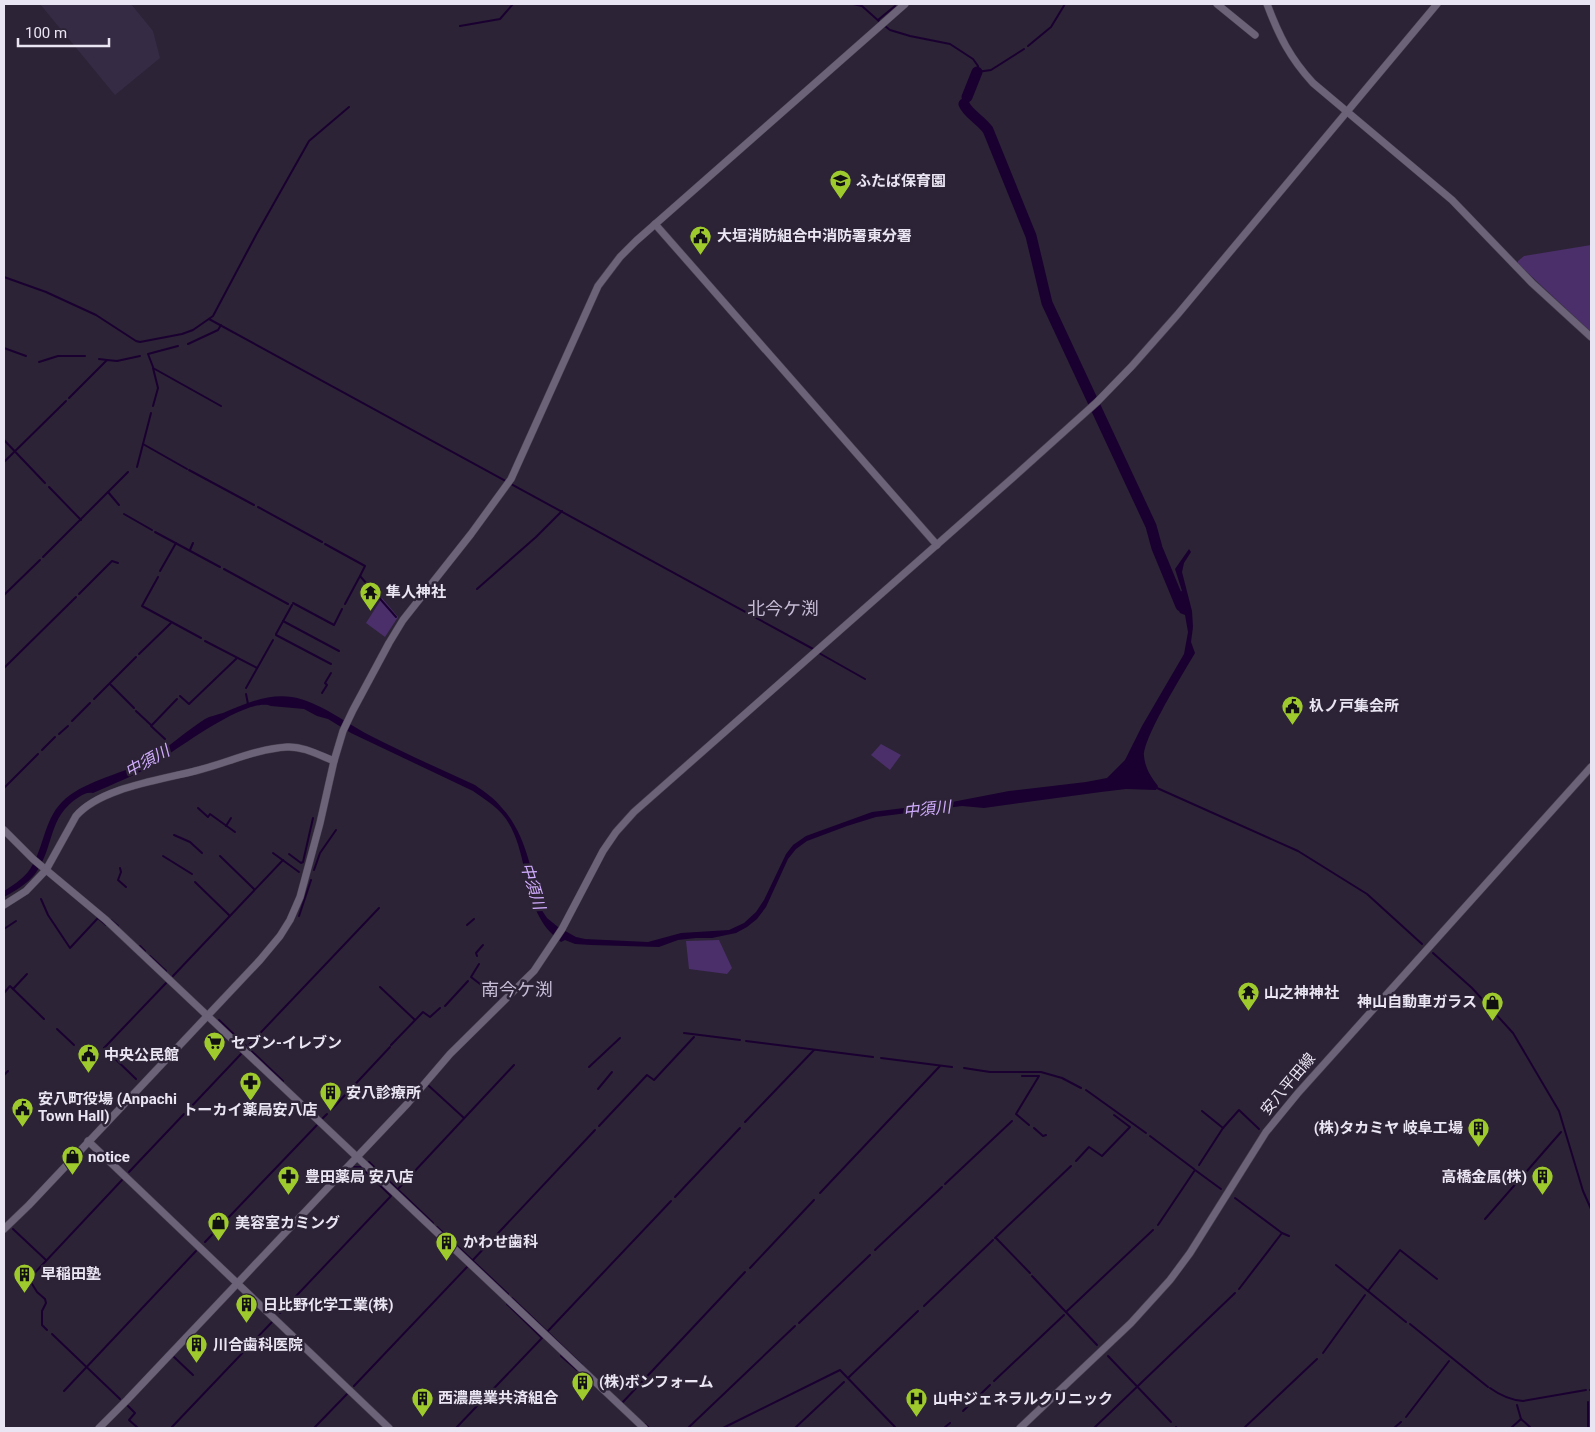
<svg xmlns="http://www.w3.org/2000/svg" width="1595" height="1432" font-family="Roboto,'Noto Sans JP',sans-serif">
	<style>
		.built { fill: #362b44 }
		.green { fill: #4b2f6a }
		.water { fill: #1a0030 }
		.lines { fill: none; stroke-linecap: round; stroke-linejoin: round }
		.stream { stroke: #1a0030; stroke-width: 2 }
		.river { stroke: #1a0030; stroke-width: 11 }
		.secondary-casing { stroke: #474050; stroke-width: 8 }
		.secondary { stroke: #6c6379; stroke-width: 7 }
		.labels { text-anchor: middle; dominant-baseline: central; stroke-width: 5; stroke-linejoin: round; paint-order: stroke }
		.poi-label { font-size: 15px; font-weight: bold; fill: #eae5f2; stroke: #2c2336; text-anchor: start }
		.street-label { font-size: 15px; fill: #eae5f2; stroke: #2c2336 }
		.water-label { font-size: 16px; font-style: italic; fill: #d1adfe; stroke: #2c2336 }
		.quarter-label { font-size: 18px; fill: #c5bbd4; stroke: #2c2336 }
	</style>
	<rect width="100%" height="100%" fill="#2c2336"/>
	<polygon class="built" points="40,4 131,4 153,31 160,58 115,95"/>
	<g class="green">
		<polygon points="1591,245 1591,332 1518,264 1518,261 1524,256"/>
		<polygon points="382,598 398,617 385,637 366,623"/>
		<polygon points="881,744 901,755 890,770 871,755"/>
		<polygon points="719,940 732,968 727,974 689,969 686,941"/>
	</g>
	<path class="water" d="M1189,549L1191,552L1184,563L1182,572L1192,611L1193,627L1191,642L1195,653C1184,672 1143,738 1144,756C1145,768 1151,777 1158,786L1156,790L1126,789L1101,792L984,808L962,806L876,817L847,826L807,841L796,849L788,859L766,907L757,919L747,927L736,933L712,938H696L678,940L659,947L591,945L575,944L565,940L561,942C553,935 545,928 540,918C523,888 526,848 506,819C498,807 484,799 473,791L351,733L328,719L317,716L304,709L271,706C247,696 175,751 153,765C134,776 113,784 93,793C87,792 84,794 79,797C47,817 55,847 35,874C27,884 15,891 4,897V891C12,886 21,880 28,872C44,851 43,821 62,802C82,781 124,774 150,759C169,747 186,731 205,719C210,716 217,715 223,713C245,704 268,693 292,697C320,702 344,722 369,735C404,753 440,769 475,785C485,792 495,799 502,808C527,835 532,875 541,909L547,918L558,927L576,937L585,939L648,942L681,933L729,930L744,923L756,912L764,900L786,854L793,845L806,836L872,812L952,802L1009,791L1086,782L1107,778L1125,760L1142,726L1184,654L1188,632L1185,615L1180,613L1172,595L1182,591L1175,569Z"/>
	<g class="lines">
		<g class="stream">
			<polyline points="853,4 862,6 881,23"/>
			<polyline points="878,20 895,6"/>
			<polyline points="460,26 500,19 513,4"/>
			<polyline points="885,26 890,30 910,36 950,44 973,59 978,66 977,72 991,70 1024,49"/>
			<polyline points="1028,46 1051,27 1065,4"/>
			<polyline points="4,277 46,292 96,315 136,341 140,342 182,334 193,330 213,316 256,235 309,141 349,107"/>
			<polyline points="209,319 815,650"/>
			<polyline points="188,344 218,330 221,325"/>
			<polyline points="4,348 26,356"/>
			<polyline points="99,359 107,360"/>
			<polyline points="39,362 58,356 85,356"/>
			<polyline points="153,367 148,354 178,346"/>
			<polyline points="69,398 107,360 117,361 140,356"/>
			<polyline points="153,406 158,388 153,368 221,406"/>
			<polyline points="151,413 143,444 187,469"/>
			<polyline points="4,440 45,483"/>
			<polyline points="4,462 66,401"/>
			<polyline points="137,467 143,444"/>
			<polyline points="189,470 254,505"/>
			<polyline points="49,487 81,520"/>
			<polyline points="108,492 119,505"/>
			<polyline points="258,507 322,542"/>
			<polyline points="124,514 152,530"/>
			<polyline points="155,532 220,567"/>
			<polyline points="325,544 365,566 360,576"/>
			<polyline points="190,550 193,543"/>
			<polyline points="43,557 128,472"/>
			<polyline points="224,569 288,604"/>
			<polyline points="160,571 176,543"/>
			<polyline points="158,577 142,606 201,638"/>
			<polyline points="477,589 536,537 562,511"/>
			<polyline points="79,594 112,561 118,563"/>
			<polyline points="4,595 40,560"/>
			<polyline points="293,603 334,625 342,609"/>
			<polyline points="345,604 360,576 396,617"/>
			<polyline points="283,621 339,651"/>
			<polyline points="276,634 292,605"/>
			<polyline points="276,635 331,664"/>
			<polyline points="205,641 257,668"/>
			<polyline points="819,653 865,679"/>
			<polyline points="139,654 171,623"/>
			<polyline points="4,668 76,597"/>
			<polyline points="110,684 134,708"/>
			<polyline points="246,688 273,640"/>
			<polyline points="322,693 327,685 325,683 331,673"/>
			<polyline points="246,694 248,704"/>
			<polyline points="180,696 189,704 237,658"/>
			<polyline points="94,699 136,657"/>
			<polyline points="136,711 151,725"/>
			<polyline points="72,721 90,703"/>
			<polyline points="59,734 68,726"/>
			<polyline points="165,739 151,726 177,699"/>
			<polyline points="42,750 55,737"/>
			<polyline points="4,788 38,754"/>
			<polyline points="1157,788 1298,851 1367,894 1422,944"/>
			<polyline points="198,808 208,817 210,814 235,832"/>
			<polyline points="226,826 231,818"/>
			<polyline points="174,835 190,842 202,853"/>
			<polyline points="273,853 299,872"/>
			<polyline points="289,854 301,863 303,862 313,818"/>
			<polyline points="163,856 192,874"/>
			<polyline points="220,856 254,889"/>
			<polyline points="120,868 121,872 118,880 126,887"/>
			<polyline points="314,870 320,853 336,830"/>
			<polyline points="195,882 230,916"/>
			<polyline points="41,899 48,915 70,948 98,918 106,925"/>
			<polyline points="299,916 311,880"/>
			<polyline points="111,920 118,926"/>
			<polyline points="467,925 474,919"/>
			<polyline points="4,929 16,921"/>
			<polyline points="140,946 145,951"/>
			<polyline points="1433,953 1472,988 1513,1033 1559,1111 1583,1191 1591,1209"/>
			<polyline points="150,956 166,971"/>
			<polyline points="477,956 476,953 483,945"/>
			<polyline points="479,964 471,977 498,998"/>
			<polyline points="173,976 283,860"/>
			<polyline points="380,987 415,1020"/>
			<polyline points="13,989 27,974"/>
			<polyline points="4,993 10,986 44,1019"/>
			<polyline points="445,1006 468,981"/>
			<polyline points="219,1020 283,1081"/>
			<polyline points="57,1029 74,1045"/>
			<polyline points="684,1033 740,1040"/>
			<polyline points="746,1041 873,1057"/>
			<polyline points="391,1045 423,1012 430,1017 440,1008"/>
			<polyline points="247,1047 379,908"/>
			<polyline points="881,1058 952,1067"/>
			<polyline points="589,1067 620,1038"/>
			<polyline points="964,1068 990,1072 1041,1072 1062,1078 1081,1088"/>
			<polyline points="4,1075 8,1071"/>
			<polyline points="1022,1076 1039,1076 1016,1114 1029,1125"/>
			<polyline points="136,1079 104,1048 167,982"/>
			<polyline points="429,1086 464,1118"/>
			<polyline points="598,1089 612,1072"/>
			<polyline points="1086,1090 1146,1133"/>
			<polyline points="332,1109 390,1047"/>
			<polyline points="188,1110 241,1054"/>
			<polyline points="1202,1111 1223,1128"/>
			<polyline points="322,1119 327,1114"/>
			<polyline points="745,1122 814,1050"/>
			<polyline points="599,1126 647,1075 654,1080 694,1037"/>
			<polyline points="1034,1128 1043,1136 1046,1135"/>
			<polyline points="1150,1136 1194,1169"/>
			<polyline points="1076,1161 1089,1147 1102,1156 1130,1127 1114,1115"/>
			<polyline points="369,1162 433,1223"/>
			<polyline points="1199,1165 1223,1128 1239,1110 1259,1129"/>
			<polyline points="129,1172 184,1114"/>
			<polyline points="945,1184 1012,1121"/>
			<polyline points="398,1189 514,1065"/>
			<polyline points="820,1193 940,1066"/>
			<polyline points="675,1197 740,1128"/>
			<polyline points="1235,1198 1282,1233 1239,1289"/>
			<polyline points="1485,1219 1561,1132"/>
			<polyline points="1158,1225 1195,1170 1221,1189"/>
			<polyline points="437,1227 508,1294"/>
			<polyline points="13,1229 46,1260"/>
			<polyline points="1282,1233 1289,1236"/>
			<polyline points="995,1238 1071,1166"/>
			<polyline points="996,1238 1030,1273"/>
			<polyline points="205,1242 317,1125"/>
			<polyline points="875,1250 942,1187"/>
			<polyline points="472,1261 595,1130"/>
			<polyline points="1336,1265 1406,1322"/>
			<polyline points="750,1268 814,1200"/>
			<polyline points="1032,1276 1097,1345"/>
			<polyline points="1368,1291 1400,1250 1437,1279"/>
			<polyline points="512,1298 582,1365"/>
			<polyline points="924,1306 993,1240"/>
			<polyline points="1066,1312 1153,1230"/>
			<polyline points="280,1313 391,1196 361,1167 354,1167"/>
			<polyline points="799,1323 870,1255"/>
			<polyline points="1410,1324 1488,1387"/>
			<polyline points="47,1330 42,1325 42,1311 46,1303 45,1299 37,1292 29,1279 122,1180"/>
			<polyline points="547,1332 671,1201"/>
			<polyline points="52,1334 120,1399"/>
			<polyline points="1323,1353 1365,1295"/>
			<polyline points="561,1356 577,1370"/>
			<polyline points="1108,1356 1171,1422"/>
			<polyline points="174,1357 193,1375"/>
			<polyline points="848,1378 918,1311"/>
			<polyline points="994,1381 1064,1315"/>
			<polyline points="354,1386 467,1267"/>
			<path d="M1490,1388C1501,1396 1510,1400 1523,1401L1586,1390"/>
			<polyline points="1590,1390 1591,1390"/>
			<polyline points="64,1391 196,1251"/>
			<polyline points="1588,1402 1588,1427"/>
			<polyline points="622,1403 745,1272"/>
			<polyline points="1517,1405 1521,1419 1531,1428"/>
			<polyline points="128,1406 135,1413 129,1420 138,1428"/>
			<polyline points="963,1411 990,1385"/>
			<polyline points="1406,1417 1449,1361"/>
			<polyline points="645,1424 649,1428"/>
			<polyline points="1176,1427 1177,1428"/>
			<polyline points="171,1428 272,1322"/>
			<polyline points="314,1428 348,1393"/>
			<polyline points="456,1428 542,1338 507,1304"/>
			<polyline points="688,1428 795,1326"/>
			<polyline points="723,1428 840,1370 896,1428"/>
			<polyline points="795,1428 844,1382"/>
			<polyline points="944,1428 950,1423"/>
			<polyline points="1094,1428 1235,1293"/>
			<polyline points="1244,1428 1317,1359"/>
			<polyline points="1394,1428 1401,1422"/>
			<polyline points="1511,1428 1521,1419"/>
		</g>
		<g class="river">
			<polyline points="967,97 977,72"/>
			<path d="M964,104C967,113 981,120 988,130L1031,236L1047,303L1151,526L1157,548L1181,606"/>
		</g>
		<defs>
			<g id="secondary">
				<polyline points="1217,4 1255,35"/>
				<path d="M1267,4C1279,36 1290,58 1313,83L1452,200L1532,283L1591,337"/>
				<polyline points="655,224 937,545"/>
				<polyline points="4,830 33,859 106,920 644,1428"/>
				<path d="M4,905L26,891L46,870L76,816C100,788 160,780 195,771C225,764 255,749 287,747C303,746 319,755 334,761"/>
				<polyline points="88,1141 389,1428"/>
				<polyline points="4,1229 29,1205 260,960 280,936 290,920 300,897 320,823 334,761 343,731 353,710 389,643 403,620 471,534 511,479 598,286 620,257 636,241 905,4"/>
				<polyline points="99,1428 127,1400 408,1103 450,1054 534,971 562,929 603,851 616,832 634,812 1017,474 1097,402 1132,366 1178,314 1437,4"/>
				<polyline points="1020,1428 1131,1323 1170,1280 1190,1253 1266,1132 1298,1093 1591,767"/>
			</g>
		</defs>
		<use href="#secondary" class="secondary-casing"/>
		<use href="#secondary" class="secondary"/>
	</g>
	<defs>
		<symbol id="school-pin" viewBox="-11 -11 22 30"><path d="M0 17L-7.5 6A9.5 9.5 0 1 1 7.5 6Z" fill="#9fca2d" stroke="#2c2336"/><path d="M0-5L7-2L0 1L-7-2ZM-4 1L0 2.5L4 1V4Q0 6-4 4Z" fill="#111"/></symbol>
		<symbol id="civic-pin" viewBox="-11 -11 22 30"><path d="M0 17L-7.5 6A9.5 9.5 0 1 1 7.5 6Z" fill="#9fca2d" stroke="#2c2336"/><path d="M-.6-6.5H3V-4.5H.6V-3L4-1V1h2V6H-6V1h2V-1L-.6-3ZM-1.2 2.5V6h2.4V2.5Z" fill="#111"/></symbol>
		<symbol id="temple-pin" viewBox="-11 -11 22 30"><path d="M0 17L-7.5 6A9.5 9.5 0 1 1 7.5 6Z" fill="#9fca2d" stroke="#2c2336"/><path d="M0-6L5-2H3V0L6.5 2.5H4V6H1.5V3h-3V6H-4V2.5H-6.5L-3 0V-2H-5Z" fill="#111"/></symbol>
		<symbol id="shop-pin" viewBox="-11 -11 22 30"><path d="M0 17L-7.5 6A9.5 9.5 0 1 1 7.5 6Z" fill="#9fca2d" stroke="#2c2336"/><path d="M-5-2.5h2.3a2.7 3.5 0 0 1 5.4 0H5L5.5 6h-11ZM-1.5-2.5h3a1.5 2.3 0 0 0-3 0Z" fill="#111"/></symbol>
		<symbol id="supermarket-pin" viewBox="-11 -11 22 30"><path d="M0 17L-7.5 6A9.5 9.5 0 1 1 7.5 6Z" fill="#9fca2d" stroke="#2c2336"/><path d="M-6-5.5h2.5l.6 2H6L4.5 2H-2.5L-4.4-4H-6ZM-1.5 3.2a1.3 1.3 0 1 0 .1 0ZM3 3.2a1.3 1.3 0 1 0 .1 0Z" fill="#111"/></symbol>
		<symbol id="pharmacy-pin" viewBox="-11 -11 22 30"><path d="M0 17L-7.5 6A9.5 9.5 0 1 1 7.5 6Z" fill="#9fca2d" stroke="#2c2336"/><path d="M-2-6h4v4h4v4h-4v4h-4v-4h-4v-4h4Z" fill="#111"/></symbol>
		<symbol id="building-pin" viewBox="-11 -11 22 30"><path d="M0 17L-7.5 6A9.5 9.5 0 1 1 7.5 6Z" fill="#9fca2d" stroke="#2c2336"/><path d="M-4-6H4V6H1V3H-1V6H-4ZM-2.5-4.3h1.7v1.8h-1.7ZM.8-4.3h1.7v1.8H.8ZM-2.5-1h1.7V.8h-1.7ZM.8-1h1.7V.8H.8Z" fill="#111"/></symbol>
		<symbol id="hospital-pin" viewBox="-11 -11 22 30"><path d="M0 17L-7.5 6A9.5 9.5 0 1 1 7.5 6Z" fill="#9fca2d" stroke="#2c2336"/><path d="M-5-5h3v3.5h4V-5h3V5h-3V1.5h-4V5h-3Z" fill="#111"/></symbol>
	</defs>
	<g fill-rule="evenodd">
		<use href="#school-pin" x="828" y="168" width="25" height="34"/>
		<use href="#civic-pin" x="688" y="224" width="25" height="34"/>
		<use href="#temple-pin" x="358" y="580" width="25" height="34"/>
		<use href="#civic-pin" x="1280" y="694" width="25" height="34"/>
		<use href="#temple-pin" x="1236" y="980" width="25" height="34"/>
		<use href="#shop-pin" x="1480" y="990" width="25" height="34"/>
		<use href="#supermarket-pin" x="202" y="1030" width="25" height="34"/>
		<use href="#civic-pin" x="76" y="1042" width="25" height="34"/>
		<use href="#pharmacy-pin" x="238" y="1070" width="25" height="34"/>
		<use href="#building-pin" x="318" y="1080" width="25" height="34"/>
		<use href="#civic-pin" x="10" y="1096" width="25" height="34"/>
		<use href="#building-pin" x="1466" y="1116" width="25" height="34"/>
		<use href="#shop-pin" x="60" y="1144" width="25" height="34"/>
		<use href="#pharmacy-pin" x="276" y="1164" width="25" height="34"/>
		<use href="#building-pin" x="1530" y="1164" width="25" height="34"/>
		<use href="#shop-pin" x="206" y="1210" width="25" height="34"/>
		<use href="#building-pin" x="434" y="1230" width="25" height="34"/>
		<use href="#building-pin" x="12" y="1262" width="25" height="34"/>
		<use href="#building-pin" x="234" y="1292" width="25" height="34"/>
		<use href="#building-pin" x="184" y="1332" width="25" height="34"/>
		<use href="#building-pin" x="570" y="1370" width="25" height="34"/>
		<use href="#building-pin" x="410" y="1386" width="25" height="34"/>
		<use href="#hospital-pin" x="904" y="1386" width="25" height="34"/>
	</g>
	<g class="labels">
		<g class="poi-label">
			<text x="856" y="181">ふたば保育園</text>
			<text x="717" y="236">大垣消防組合中消防署東分署</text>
			<text x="386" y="592">隼人神社</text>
			<text x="1309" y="706">杁ノ戸集会所</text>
			<text x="1264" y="993">山之神神社</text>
			<text x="1477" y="1002" text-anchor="end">神山自動車ガラス</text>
			<text x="231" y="1043">セブン-イレブン</text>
			<text x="104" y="1055">中央公民館</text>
			<text x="346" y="1093">安八診療所</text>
			<text x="38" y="1099">安八町役場 (Anpachi<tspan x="38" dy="17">Town Hall)</tspan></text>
			<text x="250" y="1110" text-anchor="middle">トーカイ薬局安八店</text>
			<text x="1463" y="1128" text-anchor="end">(株)タカミヤ 岐阜工場</text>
			<text x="88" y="1157">notice</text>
			<text x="305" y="1177">豊田薬局 安八店</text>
			<text x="1527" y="1177" text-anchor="end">高橋金属(株)</text>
			<text x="235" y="1223">美容室カミング</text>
			<text x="463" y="1242">かわせ歯科</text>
			<text x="41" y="1274">早稲田塾</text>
			<text x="263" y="1305">日比野化学工業(株)</text>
			<text x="213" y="1345">川合歯科医院</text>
			<text x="599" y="1382">(株)ボンフォーム</text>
			<text x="438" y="1398">西濃農業共済組合</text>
			<text x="933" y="1399">山中ジェネラルクリニック</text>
		</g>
		<g class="street-label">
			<text transform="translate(1288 1084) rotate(-50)">安八平田線</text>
		</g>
		<g class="water-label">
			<text transform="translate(147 761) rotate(-29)">中須川</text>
			<text transform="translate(927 809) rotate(-6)">中須川</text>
			<text transform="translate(533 886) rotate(73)">中須川</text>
		</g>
		<g class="quarter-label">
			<text x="783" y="608">北今ケ渕</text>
			<text x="517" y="989">南今ケ渕</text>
		</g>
	</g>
	<rect width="1595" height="1432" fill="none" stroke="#eae5f2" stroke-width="10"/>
	<path d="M18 38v8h91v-8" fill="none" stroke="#eae5f2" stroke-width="2.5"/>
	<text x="25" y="38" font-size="15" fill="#eae5f2" stroke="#2c2336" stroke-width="4" paint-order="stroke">100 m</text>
</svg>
